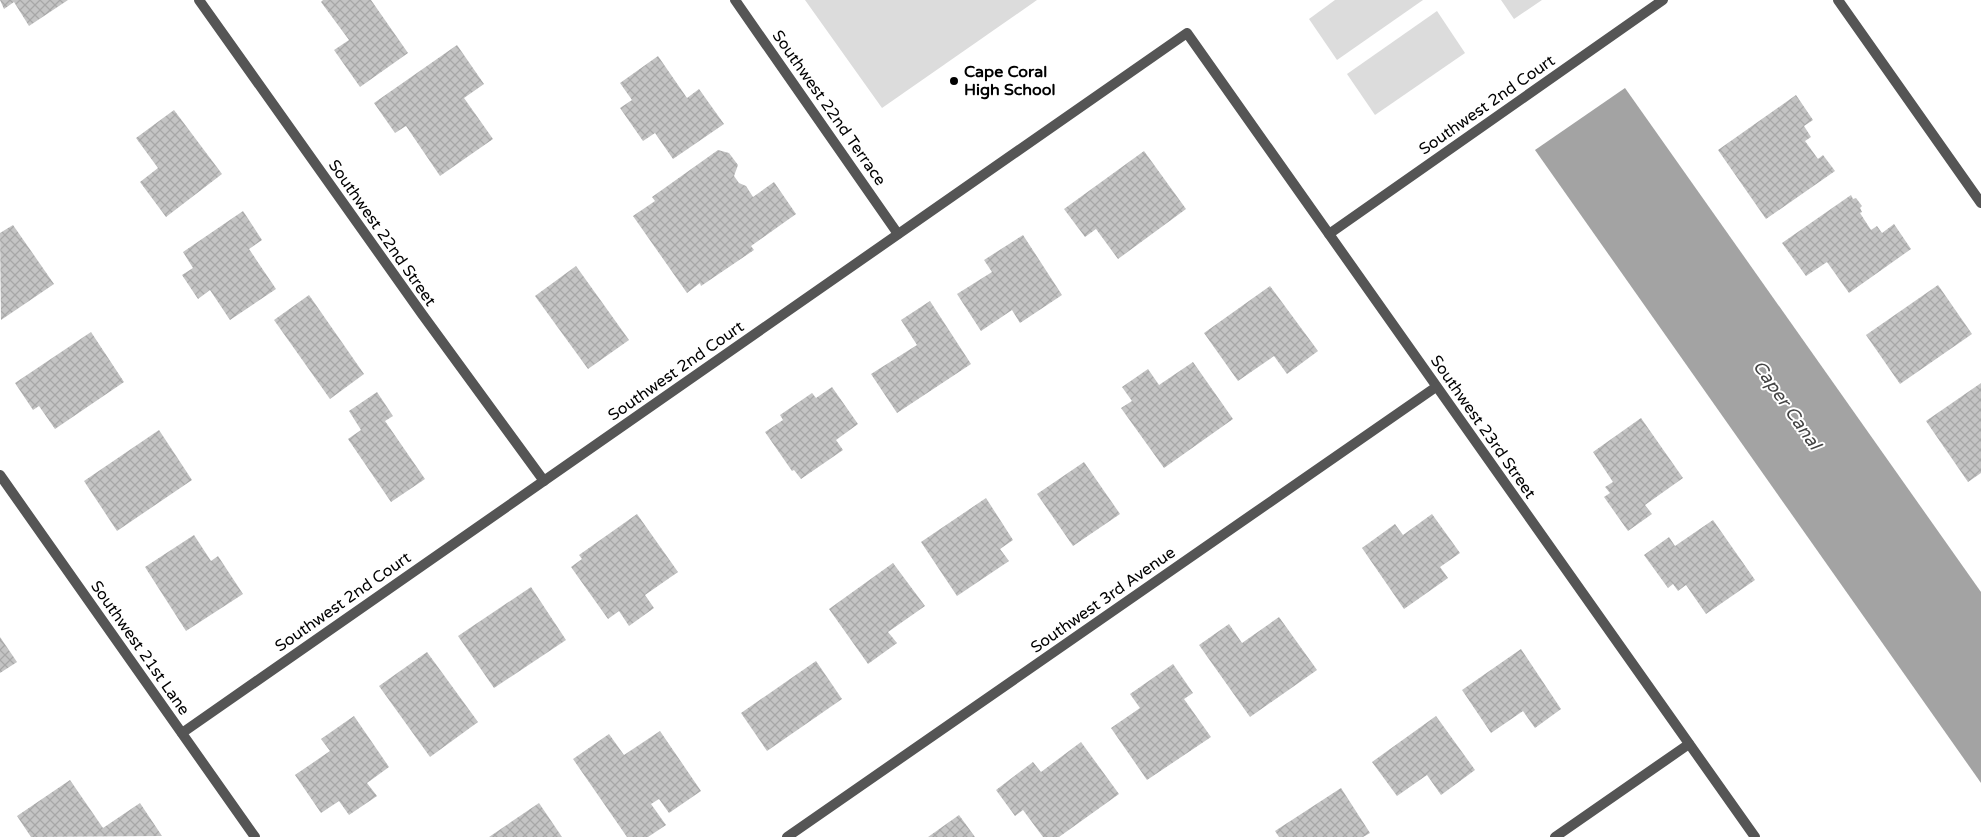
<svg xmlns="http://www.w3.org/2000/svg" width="1981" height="837" font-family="'Varela Round',sans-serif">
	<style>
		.green { fill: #dcdcdc }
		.water { fill: #a3a3a3 }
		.building { fill: url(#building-cross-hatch) }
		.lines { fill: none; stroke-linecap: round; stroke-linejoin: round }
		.minor { stroke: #555; stroke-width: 10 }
		.poi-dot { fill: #000; stroke: #fff; stroke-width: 2 }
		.labels { text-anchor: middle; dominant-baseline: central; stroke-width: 4; stroke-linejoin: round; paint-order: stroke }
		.poi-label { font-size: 16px; font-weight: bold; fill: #000; stroke: #fff; text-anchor: start }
		.street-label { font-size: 16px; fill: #000; stroke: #fff }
		.water-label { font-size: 18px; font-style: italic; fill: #444; stroke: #fff }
	</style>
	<defs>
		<pattern id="building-cross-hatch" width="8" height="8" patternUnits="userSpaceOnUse" patternTransform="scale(1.25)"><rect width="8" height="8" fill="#c4c4c4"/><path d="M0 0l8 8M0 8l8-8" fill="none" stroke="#a7a7a7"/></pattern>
	</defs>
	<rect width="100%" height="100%" fill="#fff"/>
	<g class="green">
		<polygon points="805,0 1037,0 882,108"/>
		<polygon points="1335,0 1423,0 1337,60 1309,19"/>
		<polygon points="1501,0 1542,0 1514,19"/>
		<polygon points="1437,11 1465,53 1375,115 1347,74"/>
	</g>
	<polygon class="water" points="1625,88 1981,592 1981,783 1535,150"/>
	<g class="building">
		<polygon points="0,0 68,0 29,26 14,2 4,9"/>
		<polygon points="323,0 371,0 408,53 360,87 334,50 349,40 321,2"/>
		<polygon points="457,45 484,84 464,98 493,139 440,176 406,126 395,133 374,103"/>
		<polygon points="658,56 687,98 699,89 724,124 673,159 655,133 643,141 620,108 632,100 620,83"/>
		<polygon points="1796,95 1813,120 1804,126 1811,137 1805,141 1818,159 1823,155 1835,171 1766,219 1718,150"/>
		<polygon points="174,110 222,174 166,217 140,182 158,168 136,138"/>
		<polygon points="718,150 729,153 738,165 734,176 739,183 746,186 753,197 774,182 796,214 751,246 754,250 701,286 700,283 687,293 633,216 655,201 652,197"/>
		<polygon points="1144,151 1186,209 1118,259 1096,229 1085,237 1064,209"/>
		<polygon points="1851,195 1853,199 1856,198 1862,206 1860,208 1862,212 1860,213 1871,230 1877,226 1882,233 1894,224 1911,249 1849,293 1827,262 1806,276 1782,243"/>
		<polygon points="243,211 262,240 249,249 276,289 230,320 210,290 198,299 182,275 193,268 183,252"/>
		<polygon points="13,225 54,284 1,320 0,233"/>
		<polygon points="1023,235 1062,295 1020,323 1012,310 981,331 957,294 992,272 984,260"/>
		<polygon points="576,266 629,340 588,369 535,296"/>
		<polygon points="1938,285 1972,334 1900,384 1866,335"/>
		<polygon points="1270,286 1318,351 1287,374 1274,356 1238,381 1204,333"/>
		<polygon points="309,295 364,374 330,399 274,320"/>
		<polygon points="930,301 971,364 897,413 871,374 917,345 901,320"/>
		<polygon points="91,332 124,382 55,429 39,406 33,410 15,383"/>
		<polygon points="1193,362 1233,419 1164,468 1121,408 1132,401 1122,387 1148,369 1159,385"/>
		<polygon points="1981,383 1981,473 1968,482 1926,421"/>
		<polygon points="832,387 858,424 836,440 843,450 801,479 794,470 792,471 765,432 783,420 780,415 812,393 816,398"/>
		<polygon points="377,392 393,416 385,421 425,479 391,502 348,439 361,430 349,411"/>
		<polygon points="1641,418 1683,478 1645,505 1652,514 1628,531 1604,497 1610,493 1605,487 1613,482 1593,452"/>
		<polygon points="159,430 192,480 117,531 84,481"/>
		<polygon points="1084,462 1120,514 1073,546 1037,494"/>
		<polygon points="986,498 1013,540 1000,549 1009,561 957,596 921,542"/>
		<polygon points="637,514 678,572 645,595 654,608 629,626 619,611 608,619 571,567 582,559 579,555"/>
		<polygon points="1432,514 1460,553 1440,567 1448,578 1404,609 1362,548 1395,524 1403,535"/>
		<polygon points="1713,520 1755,580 1706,614 1686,585 1678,591 1673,584 1668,588 1644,555 1669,537 1675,546"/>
		<polygon points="194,535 211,561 218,556 243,594 186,631 145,567"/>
		<polygon points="893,563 925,606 888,632 897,643 868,664 829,609"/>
		<polygon points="531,587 566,640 494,688 458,636"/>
		<polygon points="1279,617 1317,670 1250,717 1199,645 1229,624 1242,643"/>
		<polygon points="0,637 17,662 0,673"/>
		<polygon points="1521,649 1561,709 1535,728 1523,711 1491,733 1462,690"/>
		<polygon points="427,652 478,722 430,757 379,686"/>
		<polygon points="816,661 842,699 767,751 741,713"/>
		<polygon points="1173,664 1193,693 1184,699 1211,737 1147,780 1111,728 1140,708 1130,694"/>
		<polygon points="354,716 389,767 367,783 377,796 349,815 339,801 321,813 295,775 330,751 321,739"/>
		<polygon points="1436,716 1475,770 1441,795 1427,775 1397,796 1372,762"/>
		<polygon points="660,731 701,791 669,813 659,799 651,804 666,825 648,837 627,837 573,759 609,734 624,755"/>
		<polygon points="1081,742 1119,794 1059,837 1043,837 1023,810 1015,816 996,790 1033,762 1041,772"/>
		<polygon points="70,780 103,828 140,803 162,836 31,837 17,816"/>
		<polygon points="1341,788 1370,833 1363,837 1279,837 1275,831"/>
		<polygon points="539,803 562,837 489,837"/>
		<polygon points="959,815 975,837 928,837"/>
	</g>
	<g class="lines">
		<g class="minor">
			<polyline points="199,0 422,314 544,481"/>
			<polyline points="735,0 898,234"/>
			<polyline points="1838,0 1981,203"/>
			<polyline points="1329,234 1663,0"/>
			<polyline points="0,475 255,837"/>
			<polyline points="182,733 1187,33 1755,837"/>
			<polyline points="787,837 1436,387"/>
			<polyline points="1555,837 1689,744"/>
		</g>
	</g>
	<circle class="poi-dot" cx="954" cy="81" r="5"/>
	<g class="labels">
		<g class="poi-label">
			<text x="964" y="72">Cape Coral<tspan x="964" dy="18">High School</tspan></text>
		</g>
		<g class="street-label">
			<text transform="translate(1487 105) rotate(-35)">Southwest 2nd Court</text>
			<text transform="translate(829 108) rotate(55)">Southwest 22nd Terrace</text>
			<text transform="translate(382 233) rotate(55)">Southwest 22nd Street</text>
			<text transform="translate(676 371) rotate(-35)">Southwest 2nd Court</text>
			<text transform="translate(1483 427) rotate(55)">Southwest 23rd Street</text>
			<text transform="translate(1103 600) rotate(-35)">Southwest 3rd Avenue</text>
			<text transform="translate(343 602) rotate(-35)">Southwest 2nd Court</text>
			<text transform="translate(140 648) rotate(55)">Southwest 21st Lane</text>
		</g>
		<g class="water-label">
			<text transform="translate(1787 405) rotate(55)">Caper Canal</text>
		</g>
	</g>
</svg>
